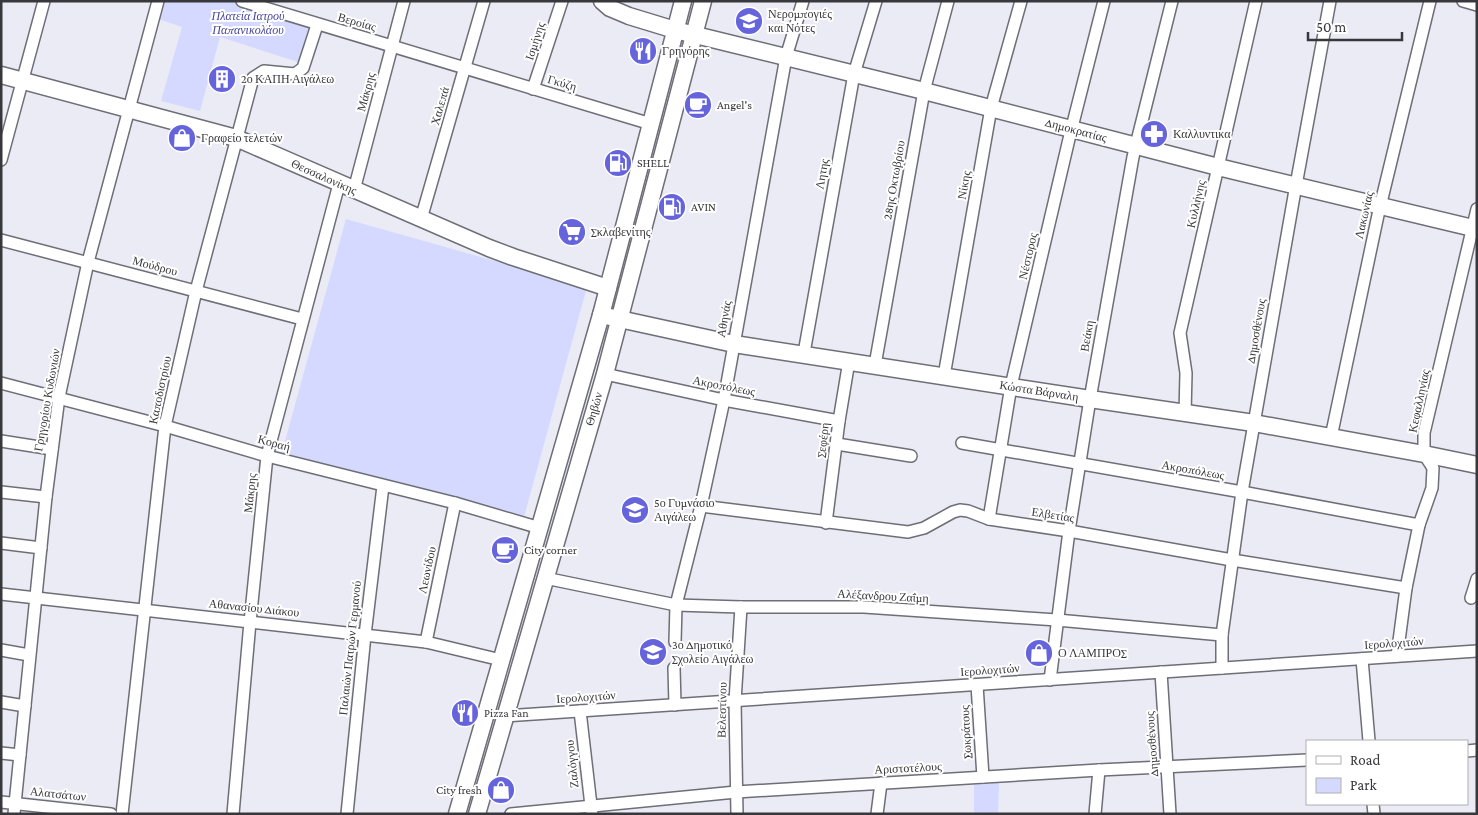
<svg xmlns="http://www.w3.org/2000/svg" width="1478" height="815" viewBox="0 0 1478 815" font-family="'Crimson Pro',serif">
<rect width="100%" height="100%" fill="#eaebf5"/>
<g fill="#d5d9ff">
<path d="M163,1H271L268,15L309,26L298,62L220,37L200,111L161,101L182,27L158,19Z"/>
<path d="M346,219L587,287L521,528L279,463Z"/>
<path d="M999,783L998,814H974V785Z"/>
</g>
<g fill="none" stroke-linecap="round" stroke-linejoin="round">
<defs>
<g id="street">
<path d="M242,1L651,124"/>
<path d="M1463,1L1477,5"/>
<path d="M533,89L562,1"/>
<path d="M1,160L44,1"/>
<path d="M354,190L404,1"/>
<path d="M421,219L484,1"/>
<path d="M1,240L302,319"/>
<path d="M804,353L854,74L876,1"/>
<path d="M875,365L924,91L948,1"/>
<path d="M605,374L724,400L839,421"/>
<path d="M944,376L991,108L1021,1"/>
<path d="M1,383L165,426L267,456L455,503L540,528"/>
<path d="M1185,414L1186,373L1180,333L1256,1"/>
<path d="M1331,437L1378,215L1430,1"/>
<path d="M1,441L52,449"/>
<path d="M962,443L1242,492L1419,525"/>
<path d="M837,444L911,456"/>
<path d="M1,492L46,497"/>
<path d="M701,506L908,532L924,528L953,512L960,510L968,511L989,519L1069,531L1232,560L1406,588"/>
<path d="M989,519L1011,386L1069,139L1104,1"/>
<path d="M826,523L839,421L849,361"/>
<path d="M1,543L41,548"/>
<path d="M545,578L676,605L741,607H864L1057,620L1222,635"/>
<path d="M1,594L426,642L501,660"/>
<path d="M1471,598L1477,579"/>
<path d="M426,642L455,503"/>
<path d="M675,642L676,605L701,506L724,400L786,57L803,1"/>
<path d="M1,650L29,655"/>
<path d="M1397,656L1406,588L1419,525L1432,488L1433,468L1424,454V433L1477,209"/>
<path d="M1362,659L1369,741"/>
<path d="M674,668L675,705"/>
<path d="M1222,668V635L1242,492L1294,196L1330,1"/>
<path d="M1161,672L1170,814"/>
<path d="M1050,680L1069,531L1090,399L1133,157L1172,1"/>
<path d="M977,685L983,777"/>
<path d="M1,702L25,706"/>
<path d="M580,711L592,814"/>
<path d="M505,716L1477,651"/>
<path d="M1467,751L1477,750"/>
<path d="M1,753L20,755"/>
<path d="M1,802L111,814"/>
<path d="M1373,804L1374,814"/>
<path d="M14,814L46,497L59,397L88,262L158,1"/>
<path d="M122,814L165,426L196,291L253,78L264,71L295,74L303,68L317,25"/>
<path d="M233,814L250,622L267,456L339,184"/>
<path d="M347,814L365,635L383,486"/>
<path d="M511,814L736,792L1099,770L1307,760"/>
<path d="M737,814L735,701L741,607"/>
<path d="M877,814L881,783"/>
<path d="M1095,814L1099,770"/>
</g>
<g id="secondary">
<path d="M602,1L610,8L629,16L675,30L924,91L1218,167L1477,229"/>
<path d="M1,75L236,138L489,248L513,257L608,288"/>
<path d="M601,315L734,344L1090,399L1254,423L1424,454L1477,465"/>
<path d="M457,814L601,315L683,1"/>
<path d="M477,814L605,374L703,1"/>
</g>
</defs>
<use href="#street" stroke="#6d6e76" stroke-width="14"/>
<use href="#secondary" stroke="#6d6e76" stroke-width="19"/>
<use href="#street" stroke="#fff" stroke-width="11"/>
<use href="#secondary" stroke="#fff" stroke-width="16"/>
</g>
<defs>
<symbol id="school-disc" viewBox="-11 -11 22 22"><circle r="9.5" fill="#6664dd" stroke="#fff"/><path d="M0-5L7-2L0 1L-7-2ZM-4 1L0 2.5L4 1V4Q0 6-4 4Z" fill="#fff"/></symbol>
<symbol id="restaurant-disc" viewBox="-11 -11 22 22"><circle r="9.5" fill="#6664dd" stroke="#fff"/><path d="M-5-6h1v4h1v-4h1v4h1v-4h1v5L-1.5 .5V6h-2V.5L-5-1ZM5-6V6H3V1.5H1.5Q1.5-4 5-6Z" fill="#fff"/></symbol>
<symbol id="building-disc" viewBox="-11 -11 22 22"><circle r="9.5" fill="#6664dd" stroke="#fff"/><path d="M-4-6H4V6H1V3H-1V6H-4ZM-2.5-4.3h1.7v1.8h-1.7ZM.8-4.3h1.7v1.8H.8ZM-2.5-1h1.7V.8h-1.7ZM.8-1h1.7V.8H.8Z" fill="#fff"/></symbol>
<symbol id="cafe-disc" viewBox="-11 -11 22 22"><circle r="9.5" fill="#6664dd" stroke="#fff"/><path d="M-5.5-4.5H6V0H3Q3 3.5 0 3.5H-2.5Q-5.5 3.5-5.5 0ZM3-3.2v2h1.7v-2ZM-6 4.5H4V6H-6Z" fill="#fff"/></symbol>
<symbol id="pharmacy-disc" viewBox="-11 -11 22 22"><circle r="9.5" fill="#6664dd" stroke="#fff"/><path d="M-2-6h4v4h4v4h-4v4h-4v-4h-4v-4h4Z" fill="#fff"/></symbol>
<symbol id="shop-disc" viewBox="-11 -11 22 22"><circle r="9.5" fill="#6664dd" stroke="#fff"/><path d="M-5-2.5h2.3a2.7 3.5 0 0 1 5.4 0H5L5.5 6h-11ZM-1.5-2.5h3a1.5 2.3 0 0 0-3 0Z" fill="#fff"/></symbol>
<symbol id="fuel-disc" viewBox="-11 -11 22 22"><circle r="9.5" fill="#6664dd" stroke="#fff"/><path d="M-5.5-6h7V0h2V4h1.3V-2.5L3-4.5l.8-.8L6-3V5H2.5V1h-1V6h-7ZM-4.2-4.7v3.2H.2V-4.7Z" fill="#fff"/></symbol>
<symbol id="supermarket-disc" viewBox="-11 -11 22 22"><circle r="9.5" fill="#6664dd" stroke="#fff"/><path d="M-6-5.5h2.5l.6 2H6L4.5 2H-2.5L-4.4-4H-6ZM-1.5 3.2a1.3 1.3 0 1 0 .1 0ZM3 3.2a1.3 1.3 0 1 0 .1 0Z" fill="#fff"/></symbol>
</defs>
<g fill-rule="evenodd">
<use href="#school-disc" x="733" y="5" width="32" height="32"/>
<use href="#restaurant-disc" x="627" y="35" width="32" height="32"/>
<use href="#building-disc" x="206" y="63" width="32" height="32"/>
<use href="#cafe-disc" x="682" y="89" width="32" height="32"/>
<use href="#pharmacy-disc" x="1138" y="118" width="32" height="32"/>
<use href="#shop-disc" x="166" y="122" width="32" height="32"/>
<use href="#fuel-disc" x="602" y="147" width="32" height="32"/>
<use href="#fuel-disc" x="656" y="191" width="32" height="32"/>
<use href="#supermarket-disc" x="556" y="216" width="32" height="32"/>
<use href="#school-disc" x="619" y="494" width="32" height="32"/>
<use href="#cafe-disc" x="489" y="534" width="32" height="32"/>
<use href="#school-disc" x="637" y="636" width="32" height="32"/>
<use href="#shop-disc" x="1023" y="637" width="32" height="32"/>
<use href="#restaurant-disc" x="449" y="697" width="32" height="32"/>
<use href="#shop-disc" x="485" y="774" width="32" height="32"/>
</g>
<g text-anchor="middle" stroke-width="4" stroke-linejoin="round" paint-order="stroke">
<g font-size="12" fill="#38383c" stroke="#fff" text-anchor="start">
<text x="768" y="18">Νερομπογιές<tspan x="768" dy="14">και Νότες</tspan></text>
<text x="662" y="55">Γρηγόρης</text>
<text x="241" y="83">2ο ΚΑΠΗ Αιγάλεω</text>
<text x="717" y="109">Angel's</text>
<text x="1173" y="138">Καλλυντικα</text>
<text x="201" y="142">Γραφείο τελετών</text>
<text x="637" y="167">SHELL</text>
<text x="691" y="211">AVIN</text>
<text x="591" y="236">Σκλαβενίτης</text>
<text x="654" y="507">5ο Γυμνάσιο<tspan x="654" dy="14">Αιγάλεω</tspan></text>
<text x="524" y="554">City corner</text>
<text x="672" y="649">3ο Δημοτικό<tspan x="672" dy="14">Σχολείο Αιγάλεω</tspan></text>
<text x="1058" y="657">Ο ΛΑΜΠΡΟΣ</text>
<text x="484" y="717">Pizza Fan</text>
<text x="482" y="794" text-anchor="end">City fresh</text>
</g>
<g font-size="12" font-style="italic" fill="#48469a" stroke="#fff">
<text x="248" y="20">Πλατεία Ιατρού<tspan x="248" dy="14">Παπανικολάου</tspan></text>
</g>
<g font-size="12" fill="#38383c" stroke="#fff">
<text transform="translate(357 22) rotate(16)" y="4">Βεροίας</text>
<text transform="translate(535 41) rotate(-72)" y="4">Ισμήνης</text>
<text transform="translate(562 83) rotate(16)" y="4">Γκύζη</text>
<text transform="translate(366 92) rotate(-75)" y="4">Μάκρης</text>
<text transform="translate(440 106) rotate(-74)" y="4">Χαλεπά</text>
<text transform="translate(1076 130) rotate(15)" y="4">Δημοκρατίας</text>
<text transform="translate(822 174) rotate(-80)" y="4">Λητης</text>
<text transform="translate(324 177) rotate(24)" y="4">Θεσσαλονίκης</text>
<text transform="translate(894 180) rotate(-80)" y="4">28ης Οκτωβρίου</text>
<text transform="translate(964 185) rotate(-80)" y="4">Νίκης</text>
<text transform="translate(1196 204) rotate(-77)" y="4">Κυλλήνης</text>
<text transform="translate(1364 215) rotate(-77)" y="4">Λακωνίας</text>
<text transform="translate(1028 256) rotate(-77)" y="4">Νέστορος</text>
<text transform="translate(155 266) rotate(15)" y="4">Μούδρου</text>
<text transform="translate(724 319) rotate(-80)" y="4">Αθηνάς</text>
<text transform="translate(1256 331) rotate(-80)" y="4">Δημοσθένους</text>
<text transform="translate(1087 336) rotate(-80)" y="4">Βεάκη</text>
<text transform="translate(724 386) rotate(11)" y="4">Ακροπόλεως</text>
<text transform="translate(160 390) rotate(-78)" y="4">Καποδιστρίου</text>
<text transform="translate(1039 391) rotate(9)" y="4">Κώστα Βάρναλη</text>
<text transform="translate(47 400) rotate(-80)" y="4">Γρηγορίου Κυδωνιών</text>
<text transform="translate(1419 401) rotate(-78)" y="4">Κεφαλληνίας</text>
<text transform="translate(594 409) rotate(-74)" y="4">Θηβών</text>
<text transform="translate(823 440) rotate(-83)" y="4">Σεφέρη</text>
<text transform="translate(274 443) rotate(15)" y="4">Κοραή</text>
<text transform="translate(1193 470) rotate(10)" y="4">Ακροπόλεως</text>
<text transform="translate(250 493) rotate(-84)" y="4">Μάκρης</text>
<text transform="translate(1053 515) rotate(9)" y="4">Ελβετίας</text>
<text transform="translate(427 570) rotate(-78)" y="4">Λεωνίδου</text>
<text transform="translate(883 596) rotate(3)" y="4">Αλέξανδρου Ζαΐμη</text>
<text transform="translate(254 608) rotate(6)" y="4">Αθανασίου Διάκου</text>
<text transform="translate(1394 643) rotate(-4)" y="4">Ιερολοχιτών</text>
<text transform="translate(350 648) rotate(-84)" y="4">Παλαιών Πατρών Γερμανού</text>
<text transform="translate(990 670) rotate(-4)" y="4">Ιερολοχιτών</text>
<text transform="translate(586 697) rotate(-4)" y="4">Ιερολοχιτών</text>
<text transform="translate(722 710) rotate(-89)" y="4">Βελεστίνου</text>
<text transform="translate(966 732) rotate(-93)" y="4">Σωκράτους</text>
<text transform="translate(1152 744) rotate(-94)" y="4">Δημοσθένους</text>
<text transform="translate(572 764) rotate(-96)" y="4">Ζαλόγγου</text>
<text transform="translate(908 768) rotate(-3)" y="4">Αριστοτέλους</text>
<text transform="translate(58 794) rotate(6)" y="4">Αλατσάτων</text>
</g>
</g>
<rect width="1478" height="815" fill="none" stroke="#38383c" stroke-width="5"/>
<rect x="1306" y="740" width="162" height="65" fill="#ffffff" stroke="#afafb1"/>
<rect x="1316" y="756" width="25" height="8" fill="#ffffff" stroke="#afafb1"/>
<text x="1350" y="765" font-size="15" fill="#38383c">Road</text>
<rect x="1316" y="778" width="25" height="15" fill="#d5d9ff" stroke="#afafb1"/>
<text x="1350" y="790" font-size="15" fill="#38383c">Park</text>
<path d="M1308 32v8h94v-8" fill="none" stroke="#38383c" stroke-width="2.5"/>
<text x="1316" y="32" font-size="15" fill="#38383c" stroke="#ffffff" stroke-width="4" paint-order="stroke">50 m</text>
</svg>
